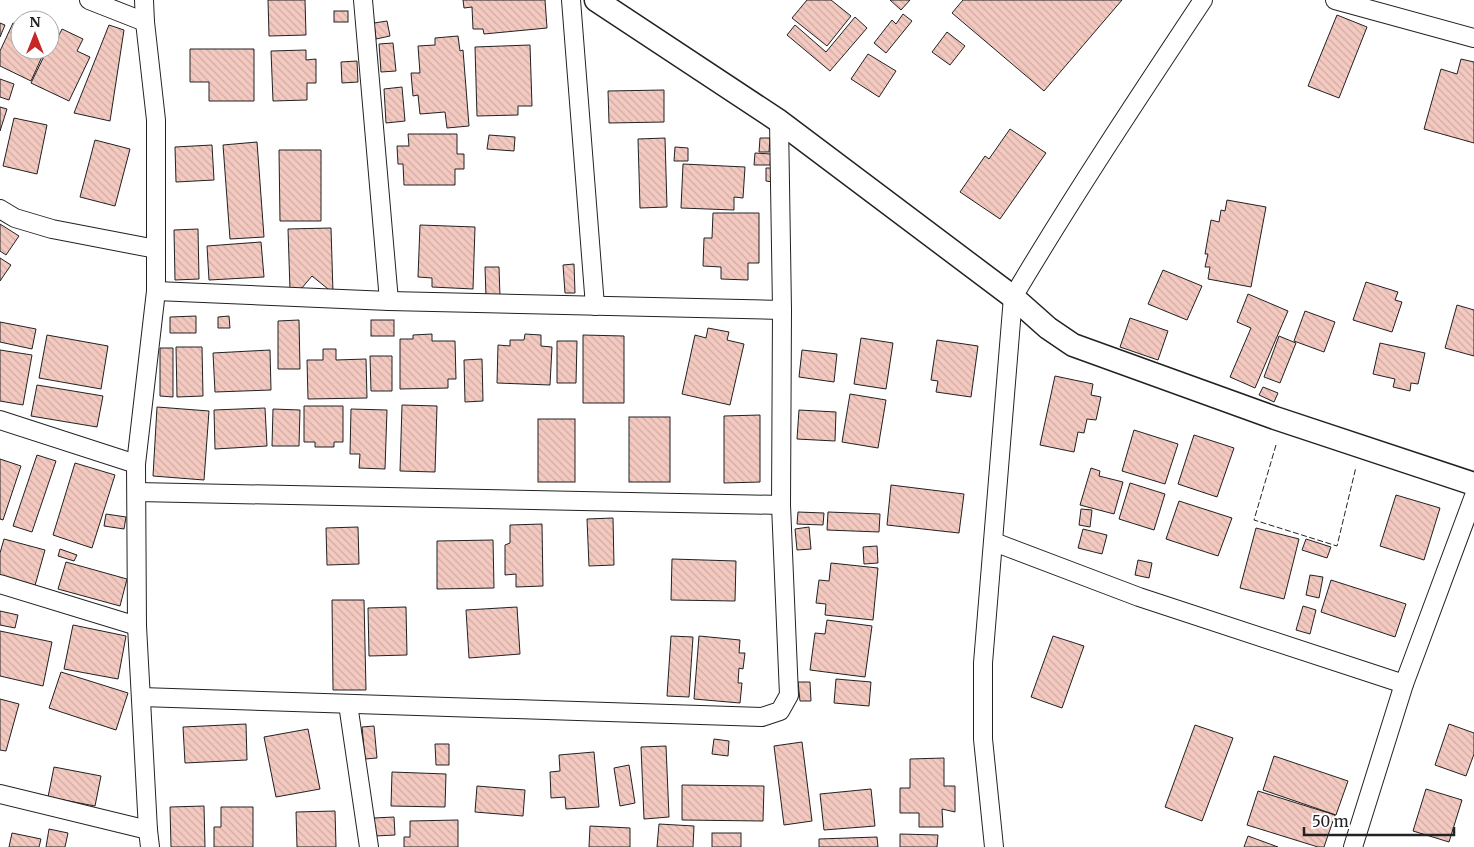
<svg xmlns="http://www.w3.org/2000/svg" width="1474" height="847" viewBox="0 0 1474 847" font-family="Merriweather,serif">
<defs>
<pattern id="building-back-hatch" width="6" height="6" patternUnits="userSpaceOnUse" patternTransform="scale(1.25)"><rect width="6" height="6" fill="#f3c9c0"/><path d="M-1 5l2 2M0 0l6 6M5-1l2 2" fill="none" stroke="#d0aca5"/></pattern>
</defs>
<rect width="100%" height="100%" fill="#fff"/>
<g fill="url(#building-back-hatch)" stroke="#222">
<path d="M268,0H305L306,35L269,36Z"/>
<path d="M463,0H545L547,28L484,34L483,29H473L472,7L464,8Z"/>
<path d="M807,0H831L851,16L827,46L792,18Z"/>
<path d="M890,0H910L901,10Z"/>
<path d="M963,0H1122L1044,91L952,13Z"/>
<rect x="334" y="11" width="14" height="11"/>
<path d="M903,14L912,21L886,53L874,43L892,20L896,24Z"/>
<path d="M1337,15L1367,27L1339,98L1308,86Z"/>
<path d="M855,17L867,28L830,71L787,35L795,25L826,52Z"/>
<path d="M387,21L390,36L376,39L374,23Z"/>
<path d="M0,23L5,25L0,37Z"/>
<path d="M13,23L20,27V50H45L31,81L0,66V51Z"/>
<path d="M109,25L124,30L110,121L74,113Z"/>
<path d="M62,29L83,39L77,51L90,57L69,101L31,83L47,50H50V44L52,39L56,41Z"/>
<path d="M947,32L965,46L950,65L932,52Z"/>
<path d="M458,36L460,51L463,50L469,126L447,128L445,112L420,114L418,95L413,96L411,73H420L418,46L435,45V38Z"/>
<path d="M393,43L396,71L381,72L379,44Z"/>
<path d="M530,45L532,106H518V115L477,116L475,47Z"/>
<path d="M190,49H254V101H209V82H190Z"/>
<path d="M306,50V60L316,59V83H307V100L273,101L271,51Z"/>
<path d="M868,54L896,71L879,97L851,79Z"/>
<path d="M1461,59L1474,62V143L1424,129L1441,69L1457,74Z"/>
<path d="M357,61L358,82L342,83L341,62Z"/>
<path d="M0,79L14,84L9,100L0,97Z"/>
<path d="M402,87L405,121L386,123L384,89Z"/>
<path d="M664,90V122L609,123L608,91Z"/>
<path d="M0,107L7,109L0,131Z"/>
<path d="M14,118L47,125L37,174L3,166Z"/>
<path d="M1010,129L1046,153L1000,219L960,192L985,156L989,159Z"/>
<path d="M408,134H457V154H464V169H455V185H404L403,164H398L397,146H409Z"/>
<path d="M489,135L515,137L514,151L487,149Z"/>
<path d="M665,138L667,207L640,208L638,139Z"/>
<path d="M760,138H770L769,152H759Z"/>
<path d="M95,140L130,149L115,206L80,197Z"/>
<path d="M257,142L264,237L230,239L223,145Z"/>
<path d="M212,145L214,180L176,182L175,147Z"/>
<path d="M675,147L688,148V161H674Z"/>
<path d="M279,150H321V221H280Z"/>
<path d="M755,153L771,154L770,165H754Z"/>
<path d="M683,164L745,167L743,198L734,197V210L681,208Z"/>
<path d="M766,168H774L773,182L766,181Z"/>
<path d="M1227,200L1266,207L1251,287L1208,279L1210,267H1205L1208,254H1205L1211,220L1219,222L1221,210L1225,211Z"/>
<path d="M713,213H759V263H748V280L721,279V267L703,266L704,238H712Z"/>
<path d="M0,224L19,236L6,255L0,251Z"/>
<path d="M420,225L475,227L473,289L432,287V278L418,277Z"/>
<path d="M331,228L333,293L312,276L301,289L290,290L288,229Z"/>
<path d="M198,229L199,279L175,280L174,230Z"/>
<path d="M261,242L264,277L209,280L207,246Z"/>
<path d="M0,258L11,265L0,281Z"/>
<path d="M574,264L575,293H565L563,265Z"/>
<path d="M485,267H499L500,297H486Z"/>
<path d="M1163,270L1202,286L1187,320L1148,304Z"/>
<path d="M1366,282L1398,292L1395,300L1402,302L1392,332L1353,320Z"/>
<path d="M1248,294L1288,311L1255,388L1230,377L1251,328L1237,322Z"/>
<path d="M1457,305L1474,310V356L1445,348Z"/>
<path d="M1305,311L1335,322L1324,352L1294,341Z"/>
<path d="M196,316V333H170V317Z"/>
<path d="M229,316L230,328H218V317Z"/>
<path d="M1130,318L1168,331L1158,360L1120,347Z"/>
<path d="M299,320L300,369H278V321Z"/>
<rect x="371" y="320" width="23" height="16"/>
<path d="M0,322L36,329L32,349L0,342Z"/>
<path d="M708,328L729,332L727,340L744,344L730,405L682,394L695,335L706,338Z"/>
<path d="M432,334V341H455L456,379H448V388L400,389V339H413V335Z"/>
<path d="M525,334L541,335V346L552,347L550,385L497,383L498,345L510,346V340H524Z"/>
<path d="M47,335L108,346L101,389L39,378Z"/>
<path d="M583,335L624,336V403H583Z"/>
<path d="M1279,336L1296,343L1280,383L1264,377Z"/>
<path d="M861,338L893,343L886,389L854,384Z"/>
<path d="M937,340L978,346L971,397L936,392L938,381L931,380Z"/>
<path d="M557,341H577L576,383H557Z"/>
<path d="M1380,343L1425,353L1418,384L1411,383L1410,391L1393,387L1395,379L1373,374Z"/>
<path d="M176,347H202L203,396L177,397Z"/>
<path d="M160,348H173V397L160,396Z"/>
<path d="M323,349H336V360L366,359L367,398L308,399L307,360H323Z"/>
<path d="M0,350L32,355L23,405L0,401Z"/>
<path d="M270,350L271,390L215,392L213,353Z"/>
<path d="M802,350L837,354L834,382L799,377Z"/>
<path d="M370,356H392V391H371Z"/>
<path d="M482,359L483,401L465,402L464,360Z"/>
<path d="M1055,376L1093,384L1091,395L1101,397L1096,420L1087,419L1084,433L1078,432L1074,452L1040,445Z"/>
<path d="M37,385L103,396L97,427L31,416Z"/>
<path d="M1263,387L1278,393L1274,402L1259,395Z"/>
<path d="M850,394L886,400L878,448L842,442Z"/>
<path d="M402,405L437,406L435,472L400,471Z"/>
<path d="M304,406H343V442H334V447H315V442H304Z"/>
<path d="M157,407L209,411L204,480L153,476Z"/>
<path d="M265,408L267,446L215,449L214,410Z"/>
<path d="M273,409L300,410L299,446H272Z"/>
<path d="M351,409L387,410L385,469L359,468L360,454H350Z"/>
<path d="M799,410L836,412L835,441L797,439Z"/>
<path d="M760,415V482L724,483V416Z"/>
<rect x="629" y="417" width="41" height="65"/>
<rect x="538" y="419" width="37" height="63"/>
<path d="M1134,430L1178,444L1165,484L1122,471Z"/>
<path d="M1194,435L1234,448L1217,497L1178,484Z"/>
<path d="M37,455L56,461L32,532L13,526Z"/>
<path d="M0,459L21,466L3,520L0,519Z"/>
<path d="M75,463L115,475L92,548L53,535Z"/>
<path d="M1091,468L1100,471L1099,476L1123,482L1114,514L1080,505Z"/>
<path d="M1130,483L1165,494L1154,530L1119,519Z"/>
<path d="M891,485L964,494L959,533L887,525Z"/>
<path d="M1396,495L1440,508L1424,560L1380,546Z"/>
<path d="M1179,501L1232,518L1218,556L1166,539Z"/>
<path d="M1081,509L1092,510L1090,527L1079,525Z"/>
<path d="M798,512L824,513L823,525L797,524Z"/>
<path d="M828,512L880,514L879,532L827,530Z"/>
<path d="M106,514L126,517L124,529L104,526Z"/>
<path d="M613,518L614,565L589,566L587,519Z"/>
<path d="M542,524L543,586L516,587V574L505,575V545L510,543V525Z"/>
<path d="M358,527L359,564L327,565L326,528Z"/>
<path d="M809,527L811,549L797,550L795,529Z"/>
<path d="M1256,528L1299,539L1284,599L1240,588Z"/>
<path d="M1083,529L1107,535L1102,554L1078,548Z"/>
<path d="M4,539L45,550L34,589L0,579V553Z"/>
<path d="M1306,539L1331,547L1327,558L1302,550Z"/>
<path d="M493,540L494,588L437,589V541Z"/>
<path d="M877,546L878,563L864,564L863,547Z"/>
<path d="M60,549L77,555L74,561L58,556Z"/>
<path d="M672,559L736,561L735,601L671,600Z"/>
<path d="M1138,560L1152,563L1149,578L1135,575Z"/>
<path d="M66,562L127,579L120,606L58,589Z"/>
<path d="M831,563L878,568L873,620L825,615L826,604L816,603L819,580L829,581Z"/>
<path d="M1310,575L1323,577L1319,598L1306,595Z"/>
<path d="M1331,580L1406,604L1395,637L1321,612Z"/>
<path d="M332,600H364L366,690H333Z"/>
<path d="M1303,606L1316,610L1310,634L1296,630Z"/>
<path d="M406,607L407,655L369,656L368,608Z"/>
<path d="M517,607L520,654L469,658L466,610Z"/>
<path d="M0,611L18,615L15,628L0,625Z"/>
<path d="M827,620L872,626L865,677L810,670L815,633L825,634Z"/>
<path d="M73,625L126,636L118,679L64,669Z"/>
<path d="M0,631L52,642L43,686L0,676Z"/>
<path d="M671,636L693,637L689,697L667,696Z"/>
<path d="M699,636L740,640L739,653H745L743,669L739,668L738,683H742L740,703L694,699Z"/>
<path d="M1053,636L1084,646L1062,708L1031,697Z"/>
<path d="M61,672L128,693L116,730L49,708Z"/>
<path d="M836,679L871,682L869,706L834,703Z"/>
<path d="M798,682H810L811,701H800Z"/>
<path d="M0,699L19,704L6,751L0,750Z"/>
<path d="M246,724L247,760L185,763L183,727Z"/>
<path d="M1449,724L1474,733V754L1466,776L1435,765Z"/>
<path d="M1195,725L1233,738L1202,821L1165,807Z"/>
<path d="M374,726L377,758L365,759L362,727Z"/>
<path d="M308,729L320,789L276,797L264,737Z"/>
<path d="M714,739L729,741L728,756L712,754Z"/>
<path d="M802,742L812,821L784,825L774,746Z"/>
<path d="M435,744H449V765H436Z"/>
<path d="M666,746L669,817L644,819L641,747Z"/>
<path d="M594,752L599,807L566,809L565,797L551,798L550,772L560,771L559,755Z"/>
<path d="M1274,756L1348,781L1336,815L1263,790Z"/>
<path d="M944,758V786H955V812L942,809L943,827H919V813H900V788H910V759Z"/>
<path d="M629,765L635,803L620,806L614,768Z"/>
<path d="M54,767L101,776L95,806L48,797Z"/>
<path d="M392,772L446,774L445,807L391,806Z"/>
<path d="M682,785L764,786L763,821L682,820Z"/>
<path d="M477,786L525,790L523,816L475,812Z"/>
<path d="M871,789L875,826L824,830L820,794Z"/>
<path d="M1426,789L1462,800L1449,842L1413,831Z"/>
<path d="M1258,791L1335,815L1324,847H1318L1247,825Z"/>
<path d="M204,806L205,847H171L170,807Z"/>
<path d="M221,807H253V847H214V827H221Z"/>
<path d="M335,811L336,847H297L296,812Z"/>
<path d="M394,817L395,835L375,836L374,818Z"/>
<path d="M458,820V847H404V837H410V821Z"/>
<path d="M659,824L694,826L693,847H657Z"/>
<path d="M590,826L630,828V847H589Z"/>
<path d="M49,829L68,833L65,847H46Z"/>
<path d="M12,833L41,839L39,847H9Z"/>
<rect x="712" y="833" width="29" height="14"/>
<path d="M900,834L938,835L937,847H900Z"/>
<path d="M1248,836L1278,847H1244Z"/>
<path d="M877,837L878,847H819V839Z"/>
</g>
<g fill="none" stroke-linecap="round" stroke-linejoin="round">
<defs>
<g id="minor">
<path d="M89,0L145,22"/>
<path d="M144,0L145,22L156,120V291L136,464L137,626L148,830L150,847"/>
<path d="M363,0L389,301"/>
<path d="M571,0L595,306"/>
<path d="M1335,0L1474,38"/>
<path d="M0,209L15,218L52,229L156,249"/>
<path d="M156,291L389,301L782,310"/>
<path d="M0,420L136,464"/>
<path d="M137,492L781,505"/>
<path d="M994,542L1139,597L1404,684"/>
<path d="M0,584L137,626"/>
<path d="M141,697L762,717L780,711L789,695L781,505L782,310L779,121"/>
<path d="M348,704L369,847"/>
<path d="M0,794L148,830"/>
<path d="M994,847L983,739V663L1013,297C1073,196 1138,98 1203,0"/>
<path d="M1353,847L1404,684L1474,496"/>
</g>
<path id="tertiary" d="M596,0L779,121L1013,297L1048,328L1073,345L1275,418L1474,484"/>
</defs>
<use href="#minor" stroke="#222" stroke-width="20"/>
<use href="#tertiary" stroke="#222" stroke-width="25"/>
<use href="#minor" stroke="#fff" stroke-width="18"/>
<use href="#tertiary" stroke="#fff" stroke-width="22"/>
<path stroke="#222" stroke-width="1" stroke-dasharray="6 2.5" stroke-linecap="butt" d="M1276,445L1254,520L1337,546L1356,467"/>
</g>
<g transform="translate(35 35)"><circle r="24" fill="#ffffff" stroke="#a7a7a7"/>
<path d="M0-4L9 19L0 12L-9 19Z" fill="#c62828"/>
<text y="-8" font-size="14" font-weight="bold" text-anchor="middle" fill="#222222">N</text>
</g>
<path d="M1304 827v8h150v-8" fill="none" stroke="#222222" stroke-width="2.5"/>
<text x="1312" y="827" font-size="15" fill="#222222" stroke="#ffffff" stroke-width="4" paint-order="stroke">50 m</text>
</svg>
